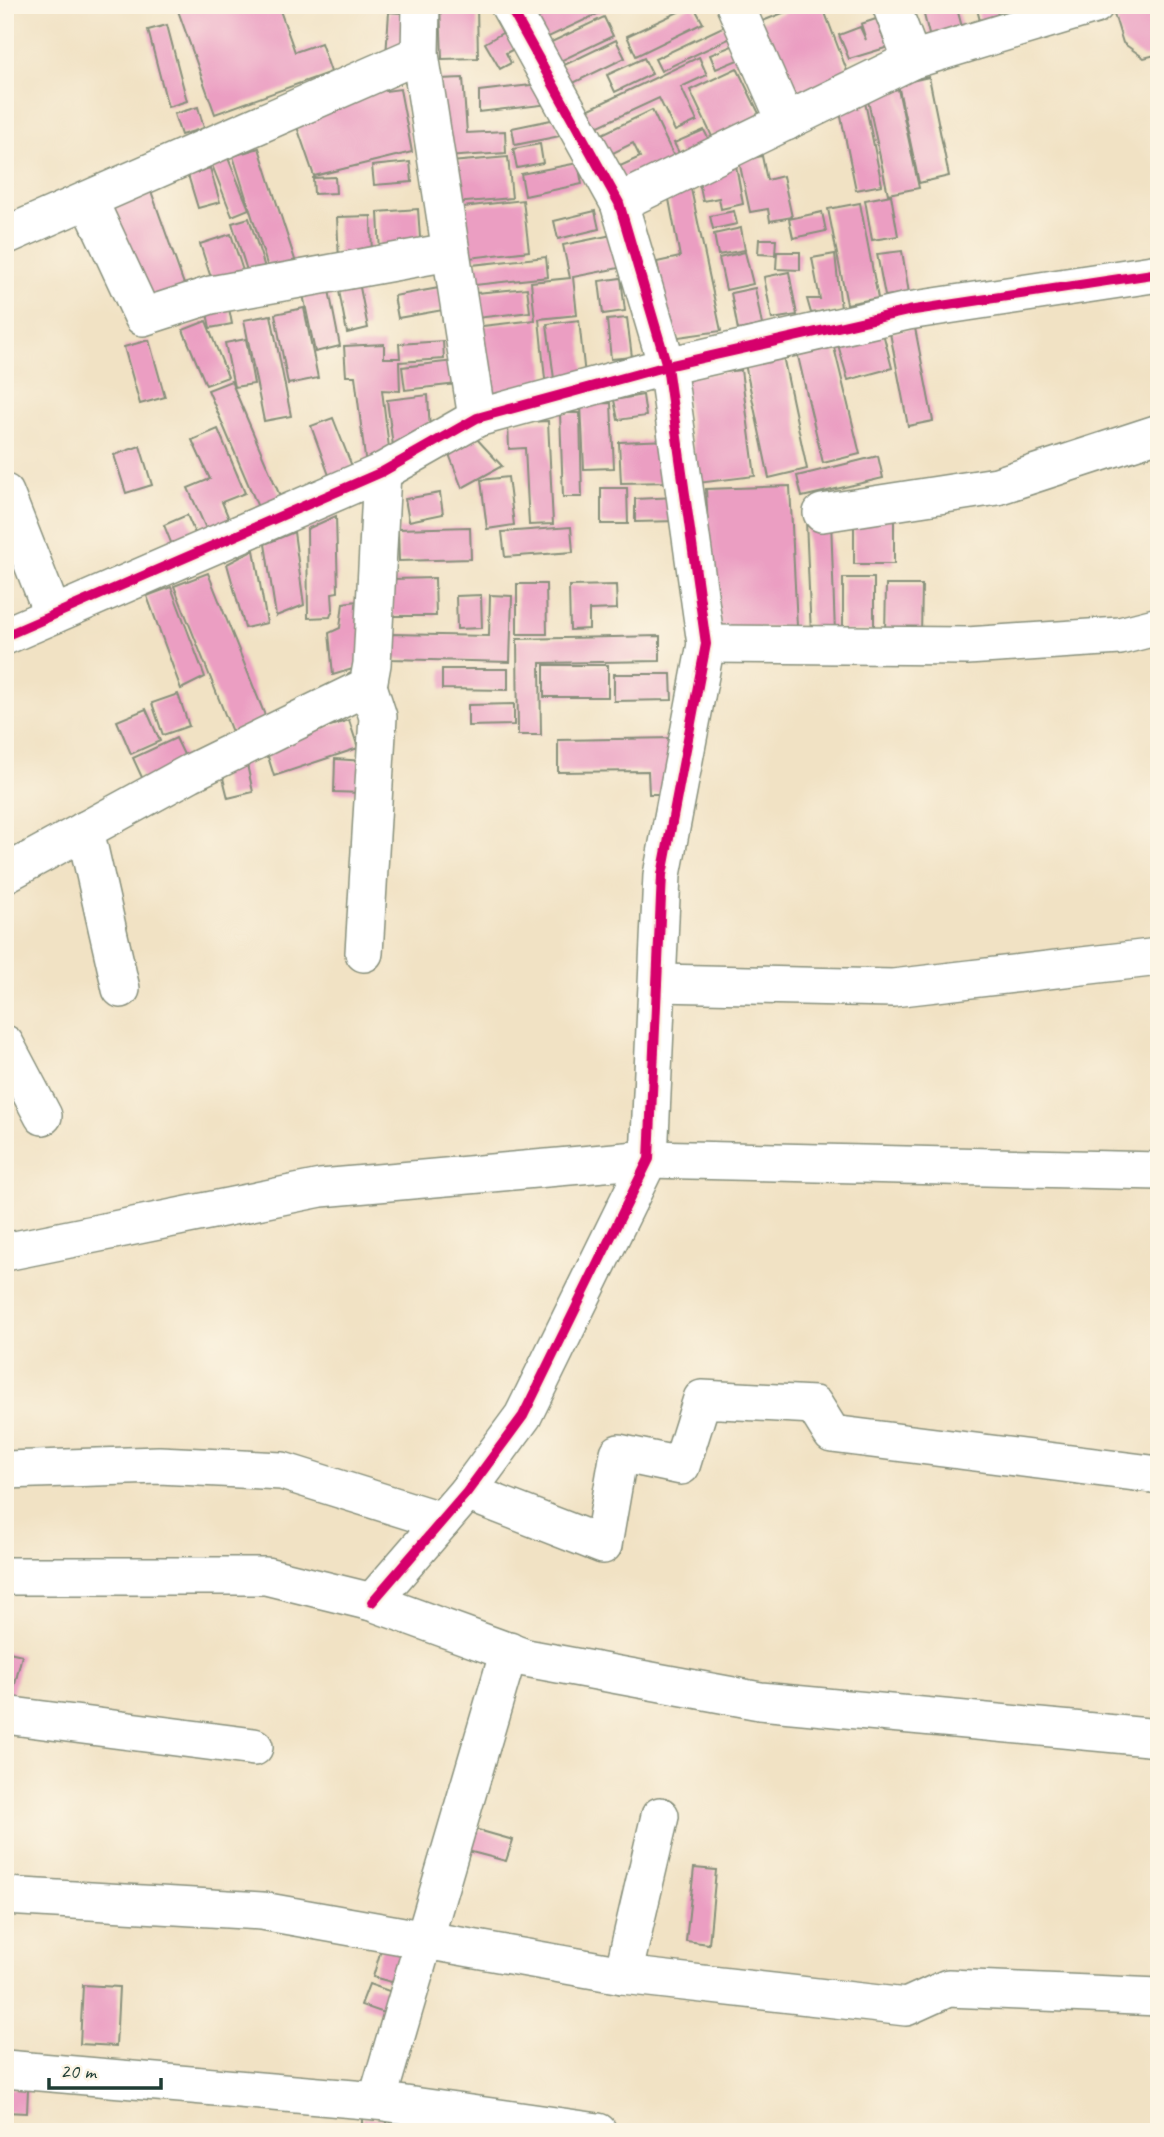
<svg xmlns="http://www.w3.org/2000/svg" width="1164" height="2137" viewBox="0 0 1164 2137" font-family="Caveat,sans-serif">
<rect width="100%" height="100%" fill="#fcf5e5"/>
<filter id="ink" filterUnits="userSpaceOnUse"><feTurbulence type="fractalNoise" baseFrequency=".0143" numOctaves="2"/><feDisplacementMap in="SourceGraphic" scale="14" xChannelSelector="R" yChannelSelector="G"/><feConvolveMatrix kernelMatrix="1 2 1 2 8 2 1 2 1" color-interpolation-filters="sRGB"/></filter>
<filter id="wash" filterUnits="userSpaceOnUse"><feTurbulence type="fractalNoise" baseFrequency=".00686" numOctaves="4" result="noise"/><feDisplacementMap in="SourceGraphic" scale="28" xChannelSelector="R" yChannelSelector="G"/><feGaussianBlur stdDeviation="1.57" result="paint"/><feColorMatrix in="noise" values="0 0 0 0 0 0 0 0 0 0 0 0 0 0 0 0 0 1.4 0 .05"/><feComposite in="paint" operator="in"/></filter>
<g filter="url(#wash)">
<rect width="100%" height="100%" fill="#f1e2c4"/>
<g id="blocks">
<g fill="#eb9ec2">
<path d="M176,5H278L295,52L321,43L331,72L215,114Z"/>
<path d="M440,5H477L478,58L442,59Z"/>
<path d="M565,5H604L606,10L540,41L531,21Z"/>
<path d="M693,5L703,23L636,56L627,36Z"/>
<path d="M803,5H822L849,76L785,101L755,24Z"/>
<path d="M924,5H956L965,38L932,46L922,7Z"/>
<path d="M976,5H996L1000,26L983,33Z"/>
<path d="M1118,5H1155L1159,17V54L1144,58L1123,43L1112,7Z"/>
<path d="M389,12L414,14L408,47L386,56Z"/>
<path d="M885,16L895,45L849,59L839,35L860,27L866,40L861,24Z"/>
<path d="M604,17L613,36L552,65L543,46Z"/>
<path d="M731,23L737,35L661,71L655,59Z"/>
<path d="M167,25L187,101L168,107L148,30Z"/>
<path d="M504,32L514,49L506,53L511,63L500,69L485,43Z"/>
<path d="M616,40L625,58L565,87L556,69Z"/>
<path d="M739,43L745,57L716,69L710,55Z"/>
<path d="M699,57L707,75L681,87L697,121L675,131L659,98L590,130L581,113Z"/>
<path d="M644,58L652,74L615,92L607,75Z"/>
<path d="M737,68L764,124L716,145L690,90Z"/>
<path d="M929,77L949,176L919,183L898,84Z"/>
<path d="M463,78L467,133L505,131L506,153L445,157L439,79Z"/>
<path d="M382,80L386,91L400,89L412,152L314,176L294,118Z"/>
<path d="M540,84L550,104L479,112V91Z"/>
<path d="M898,89L919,188L888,194L867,96Z"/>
<path d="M865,102L882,185L856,190L839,107Z"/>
<path d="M198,107L204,128L181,135L174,114Z"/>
<path d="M652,110L678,165L628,188L618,167L640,157L633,143L609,155L600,135Z"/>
<path d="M556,119L560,136L515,145L512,128Z"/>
<path d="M704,130L713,148L683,161L674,143Z"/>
<path d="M540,144L543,163L517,168L513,149Z"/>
<path d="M259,148L297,266L270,274L233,156Z"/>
<path d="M762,156L767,180L783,176L792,217L770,221L768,209L750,212L739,161Z"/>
<path d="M508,157L512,198L455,203L451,162Z"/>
<path d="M228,158L249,209L232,216L212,165Z"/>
<path d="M735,160L743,204L721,209L719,198L703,201L696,168Z"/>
<path d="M410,162L412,182L374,185L372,166Z"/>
<path d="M578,163L582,184L525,196L521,174Z"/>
<path d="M210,168L220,202L198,208L188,175Z"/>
<path d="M335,177L336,193L314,194L313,178Z"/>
<path d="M691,189L721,331L672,338L657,262L680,257L668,194Z"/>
<path d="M151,191L186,290L146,304L111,205Z"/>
<path d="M891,195L898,236L872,240L865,200Z"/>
<path d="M523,200L529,251L461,259L455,208Z"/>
<path d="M860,203L878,298L847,304L828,209Z"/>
<path d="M418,209L421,252L380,255L378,212Z"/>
<path d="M595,211L599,229L558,239L554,221Z"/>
<path d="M734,211L737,224L713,229L710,216Z"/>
<path d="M822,212L826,231L793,238L789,219Z"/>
<path d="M371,216L372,260L339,261L337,217Z"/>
<path d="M249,218L266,271L249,277L232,223Z"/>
<path d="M741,228L745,250L718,255L714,234Z"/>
<path d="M231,234L245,277L214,287L200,244Z"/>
<path d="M617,234L624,267L573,277L577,315L539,319L546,389L481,395L474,327L535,320L531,282L570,278L563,245Z"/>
<path d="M759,239H776L775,255L758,254Z"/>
<path d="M902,251L909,293L885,296L877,254Z"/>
<path d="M745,252L753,284L726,290L719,258Z"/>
<path d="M777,252H800V270L776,269Z"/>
<path d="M835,254L841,309L811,313L807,299H820L812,258Z"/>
<path d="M546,257L548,277L466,286L463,266Z"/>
<path d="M357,272L368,328L347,333L336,275Z"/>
<path d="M789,272L797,315L772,319L764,277Z"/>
<path d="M326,275L340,346L315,352L300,280Z"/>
<path d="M621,278L625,311L603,314L599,281Z"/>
<path d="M439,288L443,310L398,318L394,296Z"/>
<path d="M527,288L530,312L468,319L466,294Z"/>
<path d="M755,288L762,325L738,330L731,293Z"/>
<path d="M227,298L232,324L210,328L205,303Z"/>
<path d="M304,308L318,378L288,384L275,314Z"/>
<path d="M271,315L291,416L264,421L244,320Z"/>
<path d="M627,318L632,357L611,359L607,320Z"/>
<path d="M579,320L585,376L554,379L547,324Z"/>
<path d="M206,321L228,377L206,385L183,330Z"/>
<path d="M915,328L933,421L908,426L890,333Z"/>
<path d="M882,329L892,368L848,380L837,341Z"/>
<path d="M246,339L254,384L234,387L225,343Z"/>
<path d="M149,340L165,397L140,404L124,347Z"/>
<path d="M443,341L444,359L399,362L400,391L382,390L390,456L366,466L355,376H346L344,346L384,344V358H400L399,344Z"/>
<path d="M833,343L860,454L823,463L797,352Z"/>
<path d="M783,356L807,469L769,478L745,364Z"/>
<path d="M454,361L457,384L405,390L402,367Z"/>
<path d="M741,370L755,476L698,483L684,377Z"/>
<path d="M231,381L283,503L260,512L208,390Z"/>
<path d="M428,395L430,432L393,446L387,400Z"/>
<path d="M643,395L646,416L618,420L614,400Z"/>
<path d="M611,403L614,468L584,469L581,404Z"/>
<path d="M560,413H580L582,497H563Z"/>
<path d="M333,418L353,469L330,478L311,426Z"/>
<path d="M548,421L553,524L529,525L525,448L509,449L508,423Z"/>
<path d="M218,429L245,493L222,502L234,531L211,540L188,488L210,479L192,440Z"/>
<path d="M476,438L502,466L462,488L449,454Z"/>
<path d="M669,440L670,482L621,483L619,442Z"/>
<path d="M140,446L152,485L126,493L114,455Z"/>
<path d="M878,456L883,478L802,497L797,476Z"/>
<path d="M508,477L514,525L487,529L481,480Z"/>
<path d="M790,486L797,626L713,630L706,489Z"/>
<path d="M601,488H627L628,524H601Z"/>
<path d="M440,493L443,514L409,521L405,499Z"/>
<path d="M677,497L678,521L635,522V499Z"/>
<path d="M187,515L198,540L174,550L164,525Z"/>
<path d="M336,516L338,592L332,593L333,609L330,617L308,618L307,529Z"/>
<rect x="854" y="516" width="40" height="48"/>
<path d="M831,520L835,633L811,634L806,521Z"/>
<path d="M470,527L471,559L399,561L398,529Z"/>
<path d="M571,527L573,552L505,557L502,532Z"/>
<path d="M294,532L304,605L276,616L265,544Z"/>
<path d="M254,550L267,623L245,628L227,564Z"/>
<path d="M208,573L266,718L232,732L174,586Z"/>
<path d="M435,578L436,616H392L391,579Z"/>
<rect x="843" y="578" width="31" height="53"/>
<path d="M517,584H546L547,634H517Z"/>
<path d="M616,585L617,609L589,610V629L570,630L569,586Z"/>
<path d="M886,585H922L921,636L885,635Z"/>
<path d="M171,587L205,677L181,689L147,596Z"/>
<path d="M481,595L482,628L457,629L456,596Z"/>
<path d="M490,595L512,596L510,662L391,659L392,634L489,636Z"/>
<path d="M366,600L369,664L333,675L329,633L340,628L343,603Z"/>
<path d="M660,636V661L540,663L541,735H518L517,639Z"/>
<rect x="544" y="665" width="64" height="32"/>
<path d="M442,669H508V690L442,689Z"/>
<path d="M614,674H671L672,700L614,701Z"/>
<path d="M178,694L189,726L163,735L152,703Z"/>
<path d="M514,704V725L468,726V705Z"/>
<path d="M146,709L160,741L131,754L117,721Z"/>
<path d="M349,720L358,748L274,776L265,747Z"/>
<path d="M176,738L188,763L145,784L133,758Z"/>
<path d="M675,738L665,794H649L648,771L558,772V740Z"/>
<path d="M335,759L364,761L362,793L334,792Z"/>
<path d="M246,760L253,792L228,798L220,766Z"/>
<path d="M5,1651L22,1655L8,1713H5Z"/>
<path d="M471,1828L513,1840L506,1861L464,1850Z"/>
<path d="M694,1868L716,1870L709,1944L686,1941Z"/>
<path d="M385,1936L407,1942L395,1983L373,1977Z"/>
<path d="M369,1984L395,1993L387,2014L361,2005Z"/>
<path d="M83,1985L119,1987L116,2046L80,2044Z"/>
<path d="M5,2088L28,2089L27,2113L5,2112Z"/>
<rect x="391" y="2117" width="23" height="15"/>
<rect x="362" y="2118" width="25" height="14"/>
<path d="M421,2120L441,2122V2132H421Z"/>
</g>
</g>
</g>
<g filter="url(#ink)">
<use href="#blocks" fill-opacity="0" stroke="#88907c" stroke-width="2"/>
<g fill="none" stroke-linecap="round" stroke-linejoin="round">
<defs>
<g id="street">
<path d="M421,5L420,54L477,418"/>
<path d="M735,5L786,122"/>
<path d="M891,5L912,60"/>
<path d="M89,201L143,317L211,295L449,252"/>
<path d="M619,203L912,60L1095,5"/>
<path d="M5,236L420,54"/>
<path d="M5,493L53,615"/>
<path d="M822,513L997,486L1159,433"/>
<path d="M5,636L382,472L477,418L667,366L908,311L1159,273"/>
<path d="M706,644L967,646L1120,636L1159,626"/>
<path d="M85,830L121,989"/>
<path d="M5,874L190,773L368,686L372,664L382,472"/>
<path d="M364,953L378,717L368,686"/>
<path d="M659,983L893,988L1159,957"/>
<path d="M5,1044L43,1116"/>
<path d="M5,1252L321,1188L649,1159L1159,1171"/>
<path d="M5,1470L159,1465L282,1471L442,1521"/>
<path d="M467,1492L603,1545L619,1453L681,1466L702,1399L814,1405L832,1434L1159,1475"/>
<path d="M5,1576H266L372,1602L526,1658L760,1701L1159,1738"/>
<path d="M372,1602L467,1492L523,1416L649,1159L662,875L706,644L667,366L619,203L509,5"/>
<path d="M5,1715L254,1747"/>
<path d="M5,1896L262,1911L623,1975L906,2007L948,1988L1159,1997"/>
<path d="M623,1975L660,1816"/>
<path d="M5,2069L377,2101L598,2132"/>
<path d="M377,2101L509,1651"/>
</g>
</defs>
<use href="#street" stroke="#88907c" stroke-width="40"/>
<use href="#street" stroke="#fff" stroke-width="37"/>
<defs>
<g id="cycleway">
<path d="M5,636L382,472L477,418L667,366L908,311L1159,273"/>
<path d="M372,1602L467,1492L523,1416L649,1159L662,875L706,644L667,366L619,203L509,5"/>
</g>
</defs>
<use href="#cycleway" stroke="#fcf5e5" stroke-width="15"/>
<use href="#cycleway" stroke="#d6006c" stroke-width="10"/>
</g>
</g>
<rect width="1164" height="2137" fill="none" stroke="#fcf5e5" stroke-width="28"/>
<path d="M49 2078v10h112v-10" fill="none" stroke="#1f3d34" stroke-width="3.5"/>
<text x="60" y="2078" font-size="21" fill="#1f3d34" stroke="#fcf5e5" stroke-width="5" paint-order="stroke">20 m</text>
</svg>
